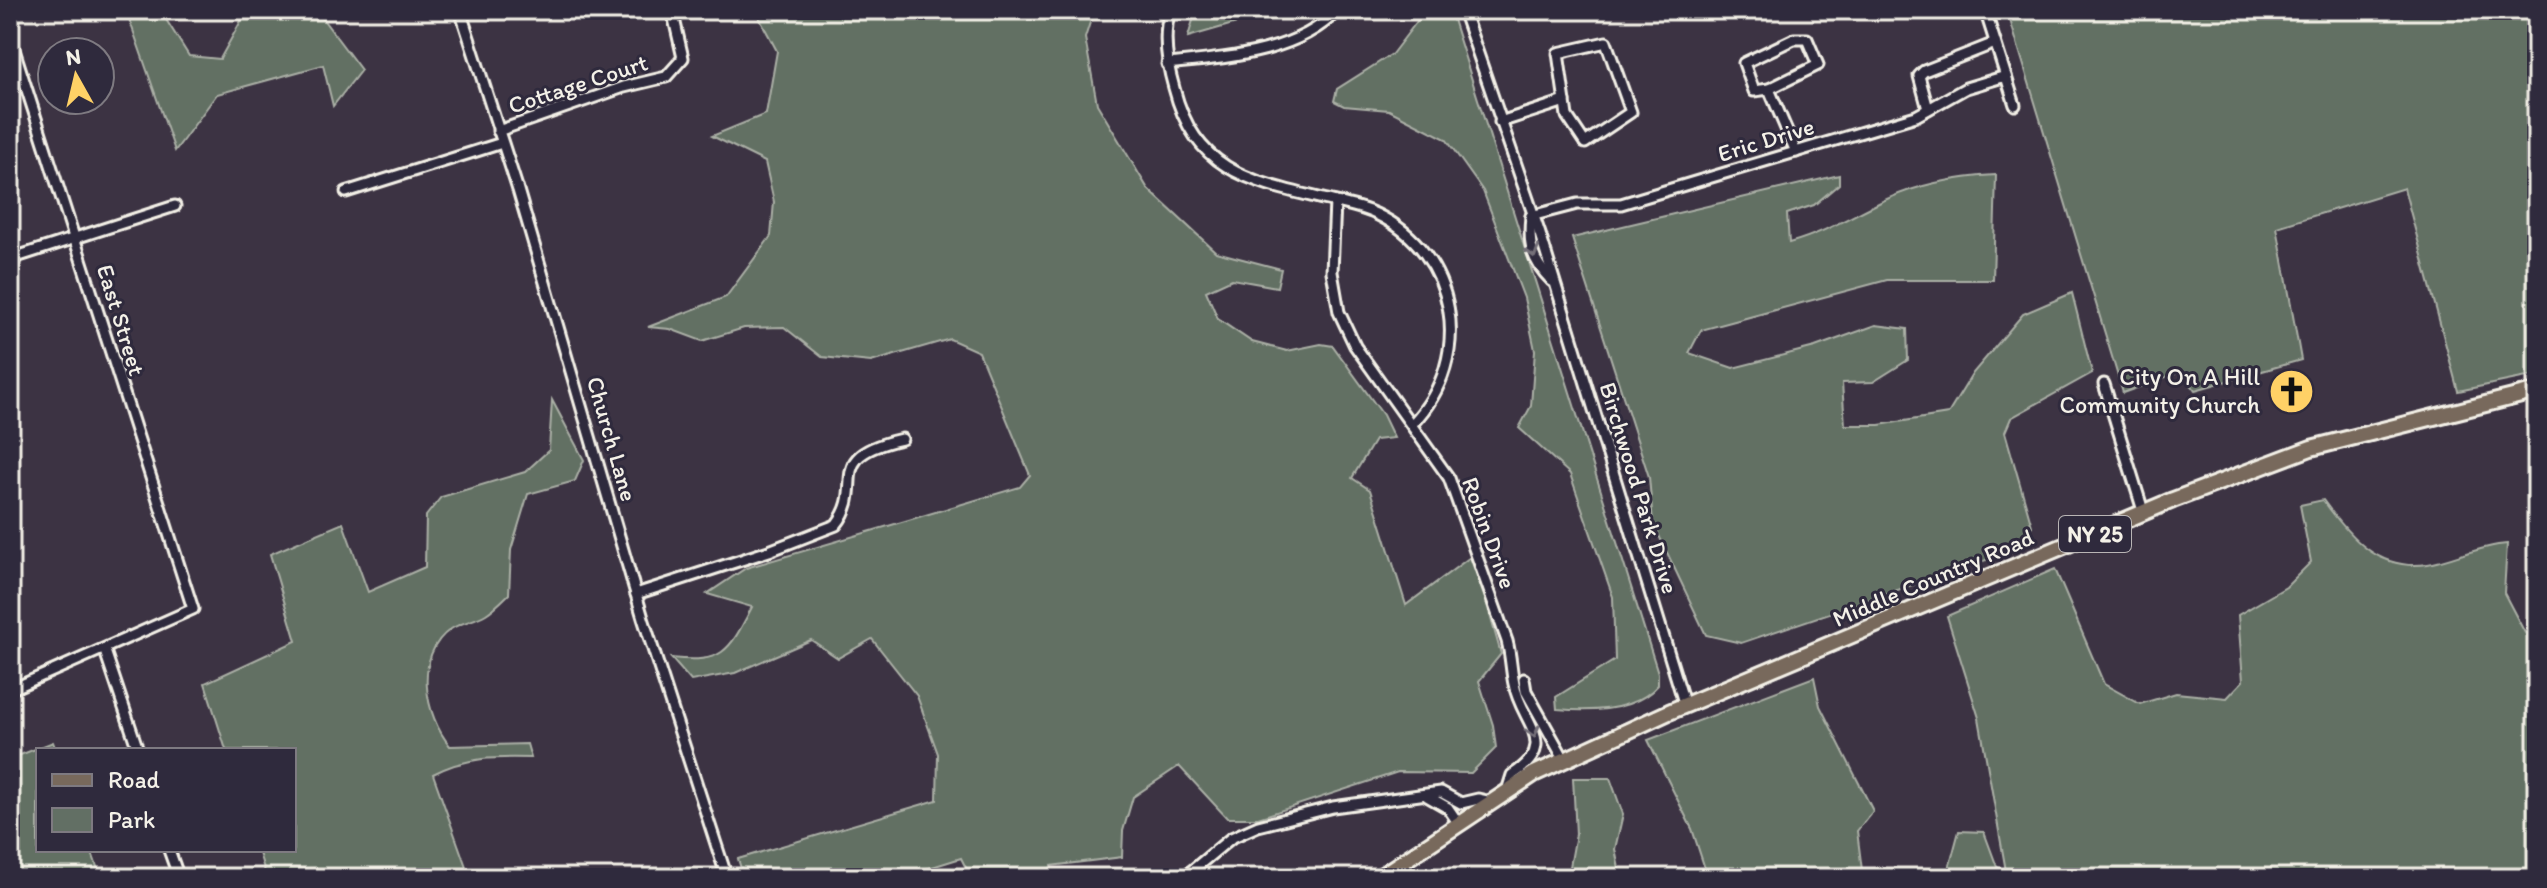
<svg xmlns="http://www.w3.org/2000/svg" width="2547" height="888" viewBox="0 0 2547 888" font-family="Itim,sans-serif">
<rect width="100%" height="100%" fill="#3c3343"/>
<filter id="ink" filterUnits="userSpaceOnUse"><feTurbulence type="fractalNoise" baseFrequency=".0125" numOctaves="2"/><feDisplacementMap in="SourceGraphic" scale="16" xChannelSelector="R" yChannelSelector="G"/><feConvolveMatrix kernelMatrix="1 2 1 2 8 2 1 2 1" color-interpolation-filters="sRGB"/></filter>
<g filter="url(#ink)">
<g fill="#626f64" stroke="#abb0a6" stroke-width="2">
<path d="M126,10H160L189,56L220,59L247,10H316L361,70L333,106L323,65L217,94L175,151Z"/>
<path d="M755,10H1094L1085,38L1097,104L1148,189L1216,252L1281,269L1277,287L1232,279L1206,291L1218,319L1252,342L1287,351L1321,344L1333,346L1383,415L1394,438L1375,440L1352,478L1370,490L1406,605L1473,555L1501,654L1479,681L1493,725L1496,748L1471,773L1398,772L1258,818H1227L1179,766L1133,797L1123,831L1122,857L1051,866L1048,878H971L961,858L897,878H744L738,859L937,800L938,754L917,696L872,639L838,658L811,640L735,673L691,681L671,658C724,664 729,651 752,607L707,594L746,568L1020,487L1030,475L979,352L950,339L871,362L822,357L784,327L744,328L702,341L670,329L648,327L726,297L771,236L774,202L765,162L712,136L766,114L777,51Z"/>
<path d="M1196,10H1292L1284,14L1265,11L1247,20L1188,37Z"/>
<path d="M1421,10H1450L1658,673V685C1635,712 1589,712 1557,709L1556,697L1615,660L1613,597L1570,474L1519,428L1531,406L1535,350L1524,298L1483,191L1446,139L1389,110L1344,106L1334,101L1337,89L1392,54L1421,16Z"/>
<path d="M2007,10H2537V375L2458,391L2404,188L2277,227L2301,360L2195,390L2182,371L2123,393Z"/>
<path d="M1839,175V184L1814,205L1787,214L1789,243C1825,233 1853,215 1887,199C1922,183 1958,177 1996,175L1993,280H1887L1701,330L1689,353L1733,368L1815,347L1876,325L1907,329L1908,360L1873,382L1842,383L1845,425H1879L1948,414L1973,373L2023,314L2072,293L2092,373L2011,418L2005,432L2032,526L2013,551L1741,643L1706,635L1653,523L1649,477L1572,238Z"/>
<path d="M552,400L584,460L575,481L528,494L511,550L509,594C502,601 494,609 486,614C475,621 461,622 451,629C413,655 425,716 450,746L527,744L531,758C495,757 466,757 433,774L470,878H267L258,850H294V750H226L205,683L296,641L270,554L343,523L368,592L425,567L426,516L441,497L525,472L549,450Z"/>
<path d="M2323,500C2349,536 2378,572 2428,564C2456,559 2478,546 2507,544L2504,593L2525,633L2537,620V878H1943L1948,872L1959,831L1984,832L1997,867L2006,871L1979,718L1947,616L2055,569L2104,684L2140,704L2176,693L2227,698L2243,681L2238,615L2286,587L2311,562L2300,505Z"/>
<path d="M1814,677L1820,706L1873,811L1857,831L1863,878H1708L1692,829L1648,740Z"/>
<path d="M53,742L56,750H38V850H91L101,878H10V759Z"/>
<path d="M1573,778H1610L1623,814L1615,849L1621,878H1568L1576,834Z"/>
</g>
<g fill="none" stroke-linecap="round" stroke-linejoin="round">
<defs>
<g id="minor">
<path d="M460,10L518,190L643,618L727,878"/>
<path d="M1170,10C1163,34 1167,64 1174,88C1195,170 1248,181 1323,199C1340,203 1360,206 1376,214C1458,253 1475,358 1413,423"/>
<path d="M1463,10L1540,234L1685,706"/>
<path d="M1985,10L2015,105"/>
<path d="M10,37L193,609L10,690"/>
<path d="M1794,39H1807L1818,65L1769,89L1754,91L1744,63Z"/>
<path d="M1606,42L1631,112L1585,143L1567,116L1558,53Z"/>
<path d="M1167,64C1224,58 1297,54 1338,10"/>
<path d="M1769,89L1796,152"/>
<path d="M1928,109L1919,76L1924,71L1995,43"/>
<path d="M1500,122L1565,101"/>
<path d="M498,131L624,87L666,77L683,58L672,10"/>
<path d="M346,192L502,143"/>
<path d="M1335,202L1332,272L1339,312L1355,346L1449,478L1507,641C1511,656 1511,670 1514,684C1521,723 1561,744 1512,775L1507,791"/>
<path d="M1531,216L1577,204H1621L1916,116L1966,88L2006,76"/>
<path d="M1531,216C1528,245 1531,260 1552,281"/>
<path d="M10,259L175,206"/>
<path d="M2104,384L2144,514"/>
<path d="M636,594L769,551L836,525C869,484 820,457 902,439"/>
<path d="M105,651L138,750"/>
<path d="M1524,679L1526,691L1564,759"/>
<path d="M1427,796L1448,808L1459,824"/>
<path d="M169,850L179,878"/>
<path d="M1190,872L1201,878"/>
<path d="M1183,878L1231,838L1258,826L1333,807L1441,792L1461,803L1478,799L1491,802"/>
</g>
<path id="primary" d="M1378,878L1534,774L1669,712L2173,500L2311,448L2537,391"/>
</defs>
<use href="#minor" stroke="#f4f1e8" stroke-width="15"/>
<use href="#primary" stroke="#f4f1e8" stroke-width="20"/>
<use href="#minor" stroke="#2f2a3d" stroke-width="9"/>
<use href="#primary" stroke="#78695c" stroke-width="14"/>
</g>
<defs><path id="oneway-chevron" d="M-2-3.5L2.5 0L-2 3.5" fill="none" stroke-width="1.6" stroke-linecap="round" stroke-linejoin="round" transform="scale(2)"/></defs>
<g stroke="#747079">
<use href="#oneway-chevron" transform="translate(1533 252) rotate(73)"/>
<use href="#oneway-chevron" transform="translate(1533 732) rotate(74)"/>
</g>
</g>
<defs>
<symbol id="church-disc" viewBox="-11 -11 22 22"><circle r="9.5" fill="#ffd166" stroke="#2f2a3d"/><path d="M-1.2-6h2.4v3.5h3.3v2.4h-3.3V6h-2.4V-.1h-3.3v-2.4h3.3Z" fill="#111"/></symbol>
</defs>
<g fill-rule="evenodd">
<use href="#church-disc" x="2266" y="366" width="51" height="51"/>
</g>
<g text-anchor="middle" stroke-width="6" stroke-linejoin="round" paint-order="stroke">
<rect fill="#2f2a3d" stroke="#b9b5b5" stroke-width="2" x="2059" y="516" width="72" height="36" rx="6"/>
<g font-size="22" font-weight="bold" fill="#f4f1e8">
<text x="2095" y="542">NY 25</text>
</g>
<g font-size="24" fill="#f4f1e8" stroke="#2f2a3d">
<text transform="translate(578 84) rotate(-18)" y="8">Cottage Court</text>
<text transform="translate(1766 140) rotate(-17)" y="8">Eric Drive</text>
<text transform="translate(121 320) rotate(73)" y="8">East Street</text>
<text transform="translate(612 439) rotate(74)" y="8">Church Lane</text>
<text transform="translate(1639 488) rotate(73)" y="8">Birchwood Park Drive</text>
<text transform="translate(1489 533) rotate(70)" y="8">Robin Drive</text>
<text transform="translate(1933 578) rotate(-23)" y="8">Middle Country Road</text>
</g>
<g font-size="24" fill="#f4f1e8" stroke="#2f2a3d" text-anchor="end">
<text x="2260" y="385">City On A Hill<tspan x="2260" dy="28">Community Church</tspan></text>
</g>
</g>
<rect width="2547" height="888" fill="none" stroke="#2f2a3d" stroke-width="40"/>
<rect x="20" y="20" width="2507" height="848" fill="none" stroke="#f4f1e8" stroke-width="3" filter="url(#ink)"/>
<rect x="36" y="748" width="260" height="104" fill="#2f2a3d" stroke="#7e7a81" stroke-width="2"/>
<rect x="52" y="774" width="40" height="12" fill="#78695c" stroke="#7e7a81" stroke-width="2"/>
<text x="108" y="788" font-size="24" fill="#f4f1e8">Road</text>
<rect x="52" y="808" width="40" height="24" fill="#626f64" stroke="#7e7a81" stroke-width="2"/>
<text x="108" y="828" font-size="24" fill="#f4f1e8">Park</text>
<g transform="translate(76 76) rotate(352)"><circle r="38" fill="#2f2a3d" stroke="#7e7a81" stroke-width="2"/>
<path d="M0-6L14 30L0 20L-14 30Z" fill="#ffd166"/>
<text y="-12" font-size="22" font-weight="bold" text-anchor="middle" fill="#f4f1e8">N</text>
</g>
</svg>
